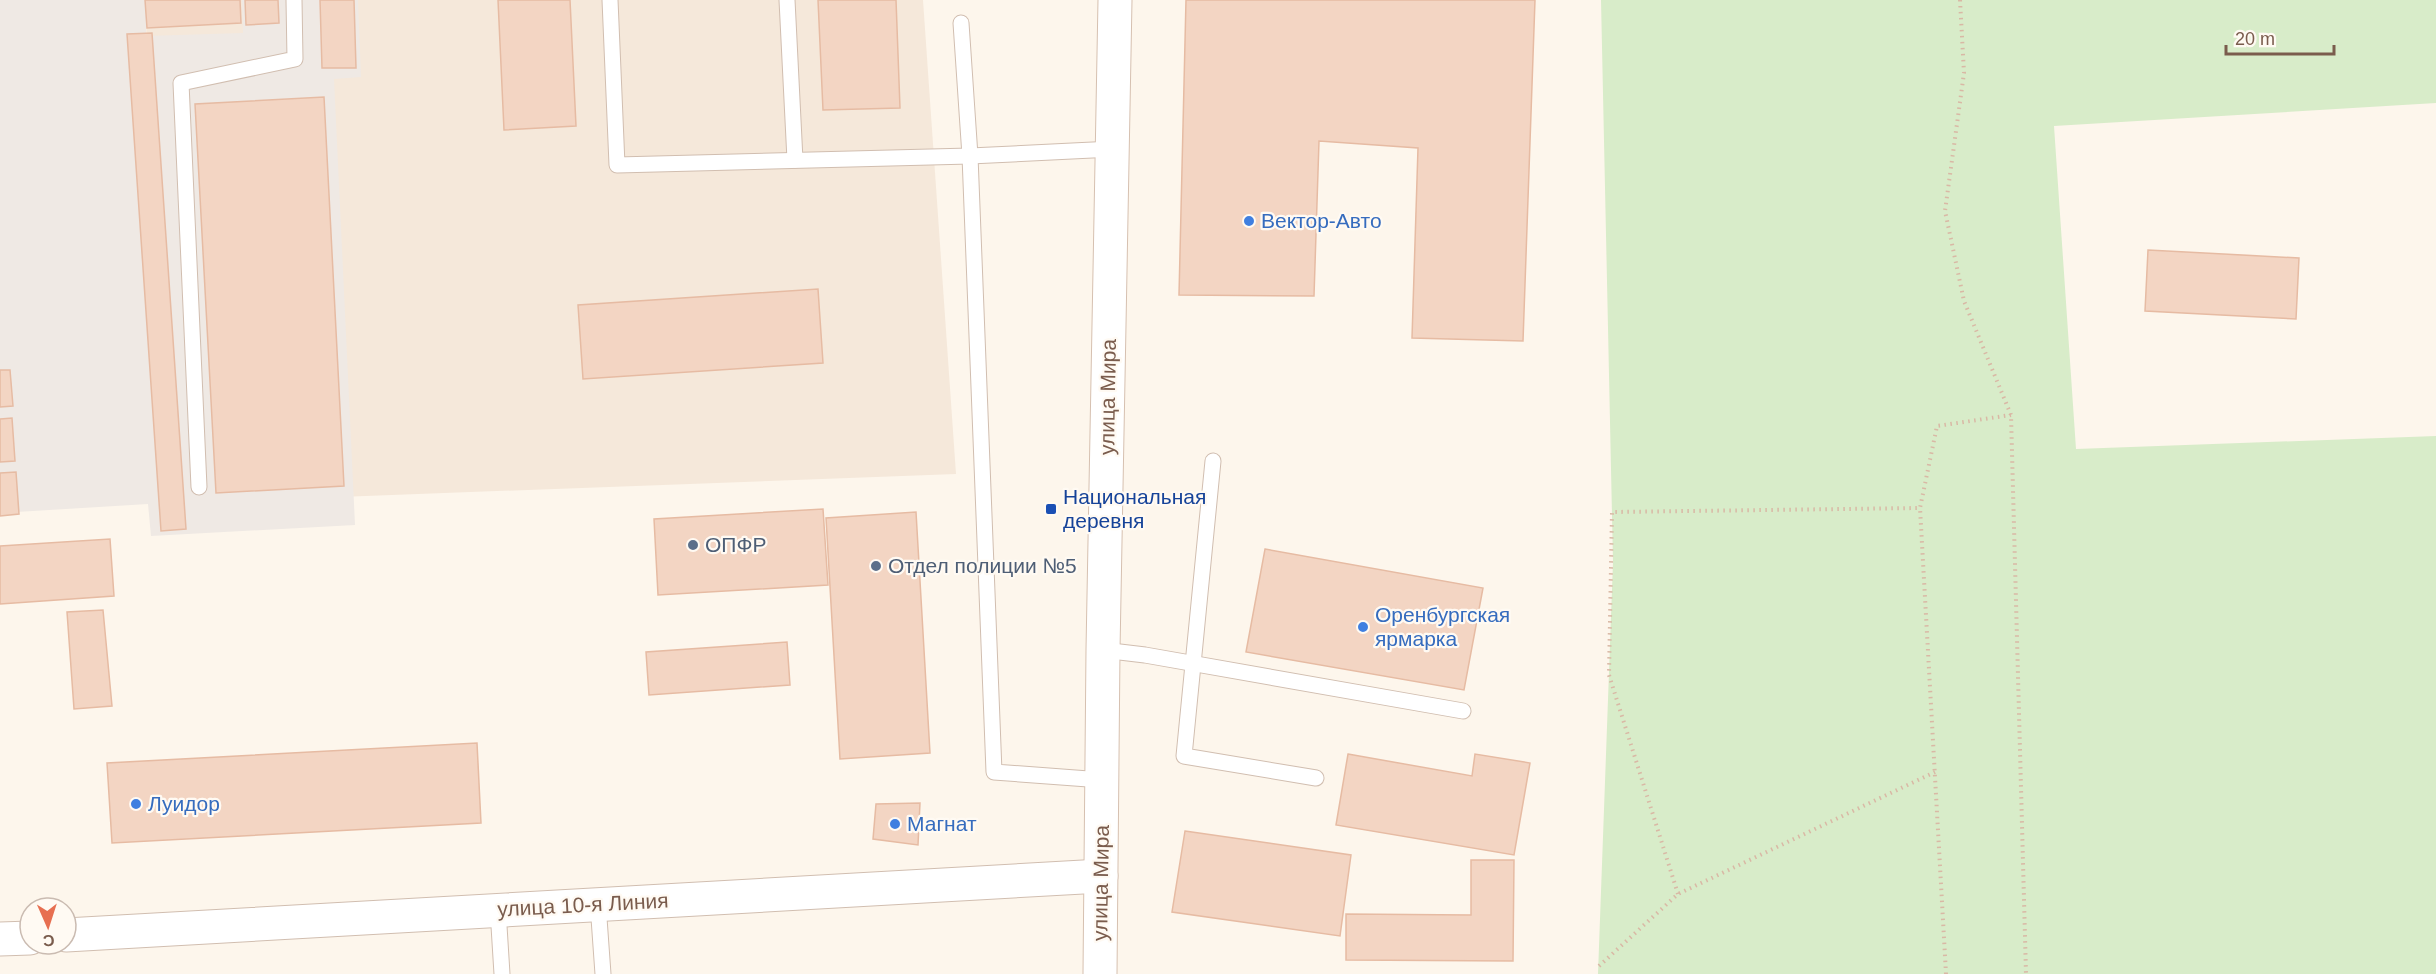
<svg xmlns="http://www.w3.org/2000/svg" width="2436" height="974" viewBox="0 0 2436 974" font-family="Arial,sans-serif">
<rect width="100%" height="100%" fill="#fdf6ec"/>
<path fill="#f5e8da" d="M146,0H923L956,474L151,504Z"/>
<path fill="#efe9e4" d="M0,0H146V36L243,33L242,0H358L361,77L334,79L355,525L151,536L148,504L0,513Z"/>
<path fill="#d8ecc9" d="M1601,0H2436V103L2054,126L2076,449L2436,436V974H1598L1613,562Z"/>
<g fill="#f3d5c3" stroke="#e6bba3" stroke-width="1.5">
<path d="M145,0H240L241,23L147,28Z"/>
<path d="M245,0H278L279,23L246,25Z"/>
<path d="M320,0H354L356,68H322Z"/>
<path d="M498,0H570L576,126L504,130Z"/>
<path d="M818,0H896L900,108L823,110Z"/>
<path d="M1186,0H1535L1523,341L1412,338L1418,148L1319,141L1314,296L1179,295Z"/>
<path d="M152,33L186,529L161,531L127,34Z"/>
<path d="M324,97L344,486L216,493L195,104Z"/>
<path d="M2148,250L2299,258L2296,319L2145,311Z"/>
<path d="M818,289L823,363L583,379L578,305Z"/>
<path d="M0,370H10L13,406L0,407Z"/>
<path d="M12,418L15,461L0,462V419Z"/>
<path d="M16,472L19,514L0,516V473Z"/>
<path d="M823,509L828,585L658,595L654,519Z"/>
<path d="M916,512L930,753L840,759L826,518Z"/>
<path d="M110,539L114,596L0,604V546Z"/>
<path d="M1265,549L1483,588L1464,690L1246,652Z"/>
<path d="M103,610L112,706L74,709L67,612Z"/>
<path d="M787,642L790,685L649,695L646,652Z"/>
<path d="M477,743L481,823L112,843L107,763Z"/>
<path d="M1348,754L1472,776L1475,754L1530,763L1514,855L1336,825Z"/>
<path d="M920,803L918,845L873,839L876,804Z"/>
<path d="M1185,831L1351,855L1340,936L1172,912Z"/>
<path d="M1471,860H1514L1513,961L1346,960V914L1471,915Z"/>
</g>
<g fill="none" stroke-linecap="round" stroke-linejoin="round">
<defs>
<g id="service">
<path d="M610,0L617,165L970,156L1113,149"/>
<path d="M787,0L795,160"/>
<path d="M961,23L970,156L994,772L1102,780"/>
<path d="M1213,461L1184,756L1316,778"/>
<path d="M199,487L181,83L295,59L294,0"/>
<path d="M1103,650L1145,655L1463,711"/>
<path d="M598,904L603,974"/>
<path d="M498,910L502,974"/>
</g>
<g id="tertiary">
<path d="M66,935L1101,876"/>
<path d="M0,939L30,938"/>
</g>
<path id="secondary" d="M1100,974L1103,650L1115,0"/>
</defs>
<use href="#service" stroke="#d1beb0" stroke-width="17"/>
<use href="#tertiary" stroke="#d1beb0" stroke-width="35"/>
<use href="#secondary" stroke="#d6c0b0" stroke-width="35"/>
<g stroke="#d9b8a5" stroke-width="4" stroke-dasharray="1.5 4.5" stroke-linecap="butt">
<path d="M1960,0L1964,73L1945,211L1964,301L2011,415L2026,974"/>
<path d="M1678,894L1609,675L1612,512L1920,508"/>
<path d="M1599,966L1678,894L1935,772"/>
<path d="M1946,974L1920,508L1937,426L2011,415"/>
</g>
<use href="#service" stroke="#fff" stroke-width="15"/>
<use href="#tertiary" stroke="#fff" stroke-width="33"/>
<use href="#secondary" stroke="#fff" stroke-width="33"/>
</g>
<g fill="#3f7fe0" stroke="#fffaf3" stroke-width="2">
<circle cx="1249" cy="221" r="6"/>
<circle cx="1363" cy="627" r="6"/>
<circle cx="136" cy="804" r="6"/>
<circle cx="895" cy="824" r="6"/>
</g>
<rect fill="#1a4fb4" stroke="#fffaf3" stroke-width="2" x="1045" y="503" width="12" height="12" rx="3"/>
<g fill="#5c6f8a" stroke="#fffaf3" stroke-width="2">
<circle cx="693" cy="545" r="6"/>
<circle cx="876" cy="566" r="6"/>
</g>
<g text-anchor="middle" stroke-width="4.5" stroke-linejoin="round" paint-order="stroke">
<g font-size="21" fill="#366cbe" stroke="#fffaf3" text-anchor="start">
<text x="1261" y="228">Вектор-Авто</text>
<text x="1375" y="622">Оренбургская<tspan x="1375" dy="24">ярмарка</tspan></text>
<text x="148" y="811">Луидор</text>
<text x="907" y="831">Магнат</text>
</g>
<g font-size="21" fill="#7a5c4d" stroke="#fffaf3">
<text transform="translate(1108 397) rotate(-89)" y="7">улица Мира</text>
<text transform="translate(1101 883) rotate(-89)" y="7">улица Мира</text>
<text transform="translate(583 905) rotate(-3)" y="7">улица 10-я Линия</text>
</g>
<g font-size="21" fill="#164399" stroke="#fffaf3" text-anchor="start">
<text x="1063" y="504">Национальная<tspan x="1063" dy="24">деревня</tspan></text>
</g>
<g font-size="21" fill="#4e5e75" stroke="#fffaf3" text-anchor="start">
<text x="705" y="552">ОПФР</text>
<text x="888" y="573">Отдел полиции №5</text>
</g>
</g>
<g transform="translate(48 926) rotate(177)"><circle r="28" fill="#fffaf3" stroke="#cabbb1" stroke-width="1.5"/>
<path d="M0-4.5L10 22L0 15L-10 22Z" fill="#e76f51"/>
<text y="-9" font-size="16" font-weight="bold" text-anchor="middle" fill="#7a5c4d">С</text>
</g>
<path d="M2226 45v9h108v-9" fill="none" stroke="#7a5c4d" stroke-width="3"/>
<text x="2235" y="45" font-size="18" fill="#7a5c4d" stroke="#fffaf3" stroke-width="4.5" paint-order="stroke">20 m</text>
</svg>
